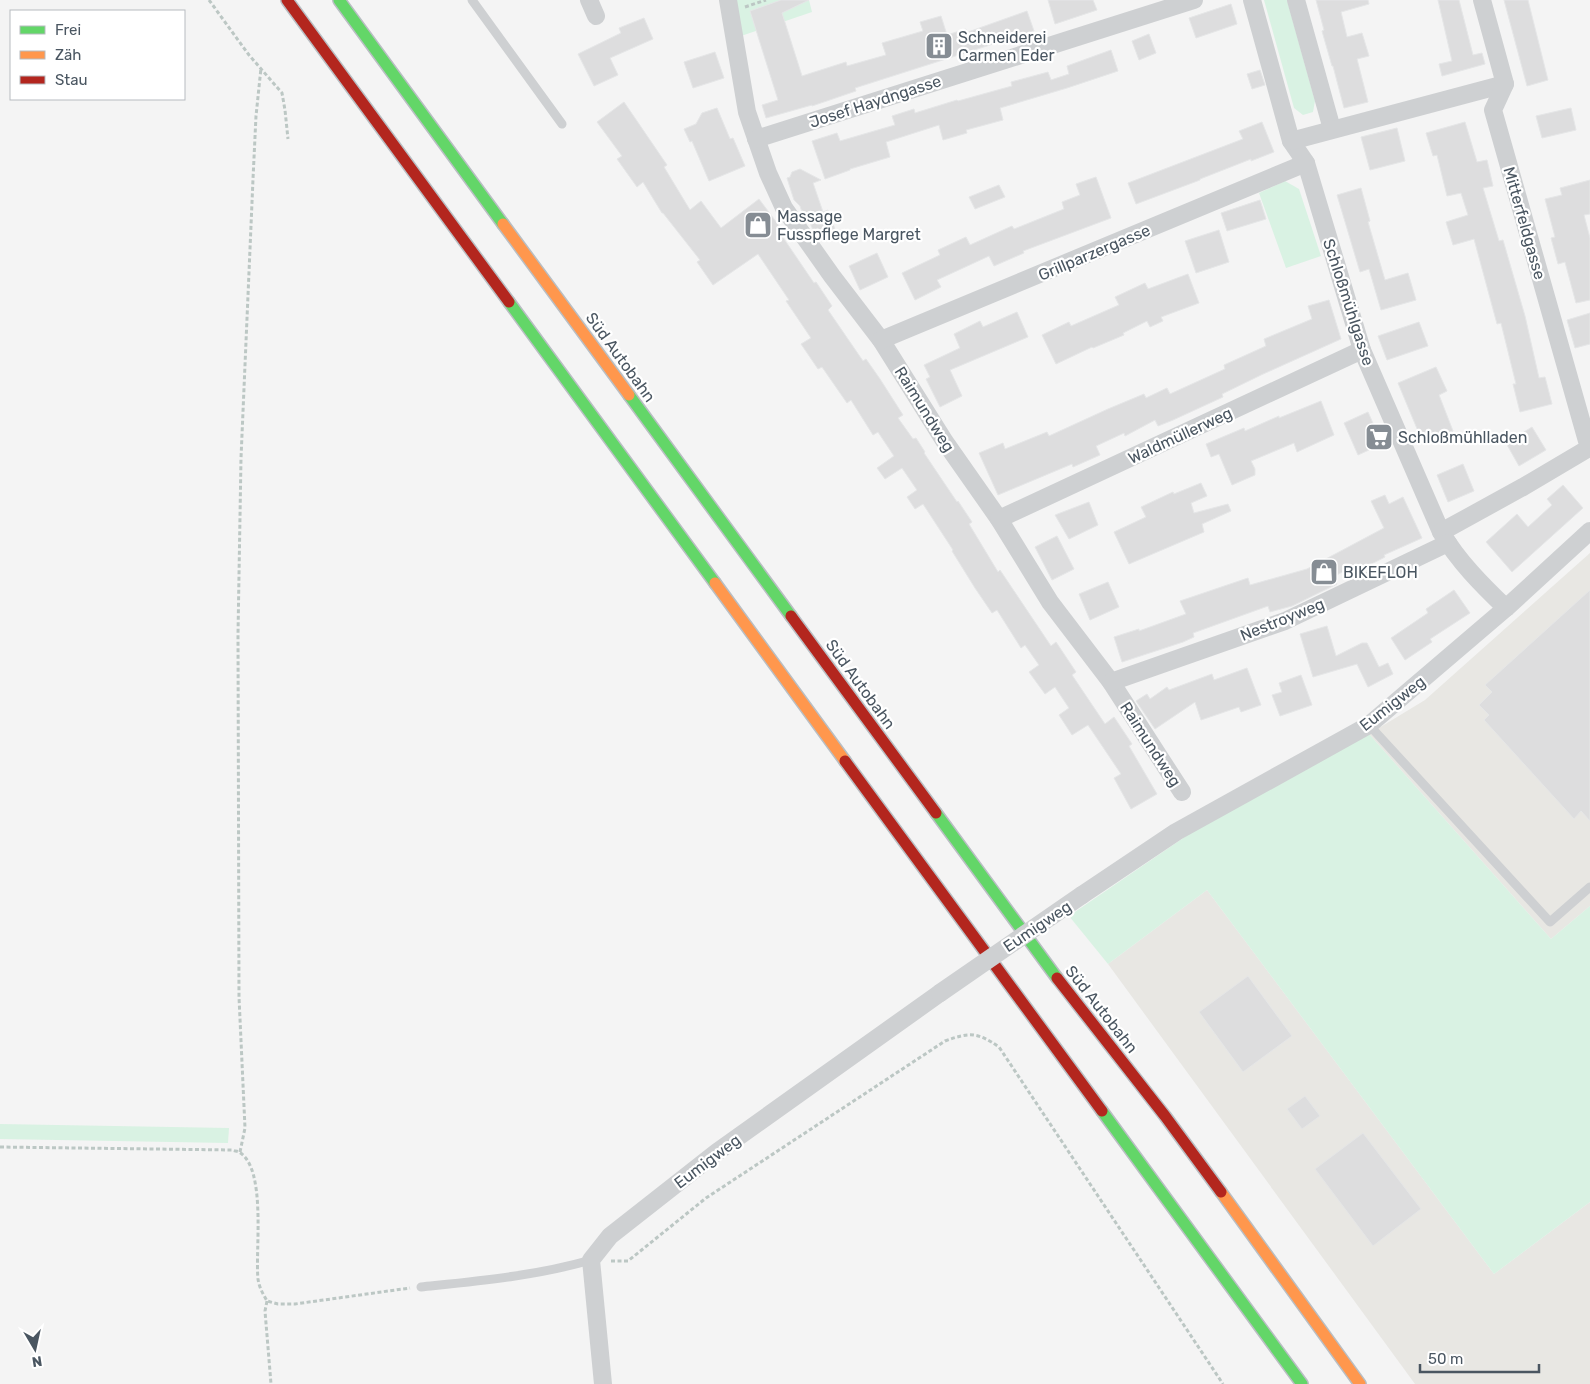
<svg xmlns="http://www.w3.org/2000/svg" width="1590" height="1384" viewBox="0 0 1590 1384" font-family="Rubik,sans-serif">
<rect width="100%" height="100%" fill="#f4f4f4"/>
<g fill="#e8e7e3">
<path d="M1590,553V906L1551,939L1369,734L1425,700Z"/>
<path d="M1207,890L1494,1274L1590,1202V1384H1415L1108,964Z"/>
</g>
<g fill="#d9f2e3">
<path d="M735,0H809L812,12L741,36Z"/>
<path d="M1264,0H1287L1315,101L1313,112L1303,115L1294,108Z"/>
<path d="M1285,181L1299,189L1321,256L1286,268L1259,193Z"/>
<path d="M1369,734L1551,939L1590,906V1202L1494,1274L1207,890L1108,964L1069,916L1239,800Z"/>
<path d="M0,1124L229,1128L228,1143L0,1139Z"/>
</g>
<g fill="#ddddde" stroke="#e5e6e7">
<path d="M781,0H809L782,13L802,76L846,62L847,66L886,55L882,43L923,31L920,22L941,16L947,35L966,29L968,32L1027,11L1034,31L855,88L856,91L812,106V105L766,118L762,105L778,100L750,11Z"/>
<path d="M1048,0H1093L1097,10L1055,24Z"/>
<path d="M1316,0H1368L1369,4L1341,12L1347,37L1362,33L1369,56L1357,59L1368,102L1344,108L1333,66H1332L1322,31L1324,30Z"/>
<path d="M1438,0H1459L1473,55L1482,53L1485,64L1442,76L1439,64L1452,61Z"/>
<path d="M1504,0H1528L1548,80L1527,86Z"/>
<path d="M1231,4L1237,24L1196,38L1189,18Z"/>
<path d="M644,18L653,39L610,58L618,75L594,86L578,54L621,33L619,28Z"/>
<path d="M1149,34L1156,53L1139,60L1132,41Z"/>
<path d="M1111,50L1118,71L1067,88L1000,108L1003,120L966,130L967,133L943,140L939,125L886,142L890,157L850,169V170L825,179L812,141L837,133L840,141L895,125L892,116L914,109L915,113L957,100L958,101L1012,86L1011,82L1048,72L1051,80L1069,74L1067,66Z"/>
<path d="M715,52L724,78L693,88L684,62Z"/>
<path d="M1260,70L1265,85L1252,89L1247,74Z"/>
<path d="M624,102L667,165L664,167L690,210L701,201L721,228L759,199L783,231L780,233L814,283L816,282L832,306L828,310L863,361L866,359L880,379L903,415L898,418L913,439L916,438L925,452L924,453L957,502L958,501L972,522L969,524L998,572L1000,570L1051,646L1056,642L1076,672L1072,675L1105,724L1114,717L1132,744L1129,746L1157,794L1131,809L1114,778L1121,774L1088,725L1072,735L1059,715L1069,708L1055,687L1045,694L1029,672L1039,665L1025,645L1021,648L997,610L992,613L975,588L952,551L953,550L923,504L915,509L907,497L917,490L902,468L885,479L877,468L894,456L878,432L873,435L851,400L847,403L822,367L818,369L801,344L811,338L786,301L789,300L758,254L713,285L697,262L700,260L663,213H662L643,182L637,187L617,159L622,156L597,122Z"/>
<path d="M717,108L730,139L733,138L745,166L709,181L692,141L690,142L684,129L696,124L702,113Z"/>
<path d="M1571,108L1576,130L1542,138L1536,116Z"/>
<path d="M1262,122L1274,152L1251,161V159L1200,179V180L1136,204L1128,183L1243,139L1239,131Z"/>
<path d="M1465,122L1477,162L1487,160L1493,186L1483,188L1499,241L1503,240L1525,316L1539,378L1545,377L1552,404L1520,412L1513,384H1516L1501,323L1497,324L1474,239L1453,245L1446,222L1468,215L1461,193L1447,196L1437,155L1433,156L1426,133Z"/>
<path d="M1397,128L1405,161L1370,170L1361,137Z"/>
<path d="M800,169L821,180L813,183L823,212L828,210L836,232L821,237L818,228L813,230L807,215L802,212L800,206L794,200L787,178L790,177L792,172Z"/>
<path d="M1096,177L1111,218L1023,251L1024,253L994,266L989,256L937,280L941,287L915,300L902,273L940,255L938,250L966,237L970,245L1012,226L1014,229L1064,209L1062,202L1080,195L1076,184Z"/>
<path d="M1590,180V214L1584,215L1590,238V300L1576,303L1565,262L1558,264L1551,238L1555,237L1545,199L1562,195L1560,188Z"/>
<path d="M999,185L1005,197L975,209L969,197Z"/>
<path d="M1361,188L1370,221L1368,222L1385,280L1408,273L1416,300L1381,310L1369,269L1360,272L1337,195Z"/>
<path d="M1260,200L1266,219L1227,231L1221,213Z"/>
<path d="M1219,230L1229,262L1196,273L1185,241Z"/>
<path d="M877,253L888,277L860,290L849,266Z"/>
<path d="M1188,274L1199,303L1161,317L1163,321L1150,327L1147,321L1123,333L1124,335L1093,348L1092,347L1056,364L1042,335L1069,322L1071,326L1119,305L1115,297L1145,283L1148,289Z"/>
<path d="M1329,300L1341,339L1261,375L1222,394L1223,397L1173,420L1158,426L1155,420L1125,436L1124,433L1096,446L1100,455L1073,467L1072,464L998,495L979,453L1003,443L1005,449L1047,432L1049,436L1108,409L1144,394L1146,398L1167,388L1170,394L1225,369L1224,365L1266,346L1264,339L1312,319L1308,306Z"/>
<path d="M1017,312L1028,337L950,370L962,396L940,407L926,379L930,377L924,365L960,348L954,334L980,321L983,327Z"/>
<path d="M1590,313V344L1575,348L1567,320Z"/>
<path d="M1419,322L1428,346L1387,360L1378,336Z"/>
<path d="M1436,367L1447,391L1439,395L1453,431L1423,443L1398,383Z"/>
<path d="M1321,401L1334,435L1297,452L1294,443L1251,461L1255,469V475L1232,485L1219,454L1211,457L1206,444L1244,428L1245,431L1279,416V418Z"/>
<path d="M1368,412L1382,444L1358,455L1344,423Z"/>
<path d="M1532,427L1546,450L1519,466L1506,443Z"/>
<path d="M1463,464L1474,491L1448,502L1437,475Z"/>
<path d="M1201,483L1207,496L1191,503L1194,513L1228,504L1231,511L1202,524L1204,532L1129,564L1114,532L1146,517L1141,507L1173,492L1174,494Z"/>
<path d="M1563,485L1583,508L1512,572L1486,542L1517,514L1528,527L1552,505L1547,499Z"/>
<path d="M1385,495L1389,504L1403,497L1422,538L1384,555L1385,557L1350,575L1346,570L1333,577L1337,584L1292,606L1270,612L1268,606L1193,633L1194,637L1183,642L1122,662L1114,637L1139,629V631L1186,614L1180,601L1248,578L1250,585L1307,569L1384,528L1371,501Z"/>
<path d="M1089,502L1098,525L1069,539L1055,515Z"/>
<path d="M1057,536L1074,569L1052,580L1035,547Z"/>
<path d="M1108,582L1119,607L1090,620L1079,594Z"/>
<path d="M1454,590L1470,613L1430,639L1432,642L1405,660L1391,638L1428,613L1426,609Z"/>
<path d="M1590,590V821L1581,811L1574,819L1484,720L1489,715L1479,705L1492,692L1485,685Z"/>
<path d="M1327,626L1336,656L1362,643H1367L1379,667L1388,663L1393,674L1368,687L1357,664L1313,677L1300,634Z"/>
<path d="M1247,668L1261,705L1241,712L1239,707L1201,720L1195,702L1155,729L1136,701L1147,694L1150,699L1167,687L1169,690L1212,674L1214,680Z"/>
<path d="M1301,675L1312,705L1280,716L1272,695L1282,692L1279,683Z"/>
<path d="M1248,976L1292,1036L1243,1072L1199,1012Z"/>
<path d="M1305,1096L1320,1116L1302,1129L1287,1109Z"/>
<path d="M1363,1133L1421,1209L1373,1246L1315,1169Z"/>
</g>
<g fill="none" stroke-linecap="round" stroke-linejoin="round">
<defs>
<g id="fast">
<path d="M339,0L503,224"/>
<path d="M509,302L715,583"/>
<path d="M629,395L791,616"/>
<path d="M936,813L1057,978"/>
<path d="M1102,1111L1302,1384"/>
</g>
<g id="slow">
<path d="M503,224L629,395"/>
<path d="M715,583L845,761"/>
<path d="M1221,1192L1360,1384"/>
</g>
<g id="jam">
<path d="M287,0L509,302"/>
<path d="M791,616L936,813"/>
<path d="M845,761L1102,1111"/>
<path d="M1057,978L1165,1116L1221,1192"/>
</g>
</defs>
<use href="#fast" stroke="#b9bec3" stroke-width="14"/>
<use href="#slow" stroke="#b9bec3" stroke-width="14"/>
<use href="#jam" stroke="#b9bec3" stroke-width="14"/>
<g stroke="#bcc7c4" stroke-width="3" stroke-dasharray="4 2.5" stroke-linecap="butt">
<path d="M209,0L249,55L282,93L285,110L288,139"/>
<path d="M745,7L766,0"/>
<path d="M0,1147L232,1150C234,1151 237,1151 239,1152C267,1168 255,1251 258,1279C259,1287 263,1294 267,1301L278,1304H295L410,1288"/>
<path d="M240,1152L245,1128L239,997L238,634L241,458L253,179L256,116L261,68"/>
<path d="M611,1261H628L706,1198L945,1041C970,1032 977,1032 999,1047L1223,1384"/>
<path d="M267,1301L265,1311L271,1384"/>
</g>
<g stroke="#ced0d2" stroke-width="9">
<path d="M472,0L562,124"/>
<path d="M1369,725L1550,922L1590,887"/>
<path d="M421,1287C478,1281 535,1276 591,1260"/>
</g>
<g stroke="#ced0d2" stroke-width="18">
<path d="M589,0L596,16"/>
<path d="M728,0L747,112L768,173L784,208L832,276L881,340L945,442L999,519L1050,602L1111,682L1182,792"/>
<path d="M1252,0L1291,141L1306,163L1362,350L1441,532C1458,561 1482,585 1506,608"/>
<path d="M1296,0L1332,129"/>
<path d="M756,139L1194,0"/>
<path d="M1291,141L1505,84"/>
<path d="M881,340L1306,163"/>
<path d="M999,519L1362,350"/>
<path d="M1441,532L1523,487L1589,448L1493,110L1505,84L1482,0"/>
<path d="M1111,682L1285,621L1448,543"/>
<path d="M1082,895L1176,832L1369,725L1506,608L1590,531"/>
<path d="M603,1384L591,1260L610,1236L717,1152L940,993"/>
</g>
<use href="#fast" stroke="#63d668" stroke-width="11"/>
<use href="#slow" stroke="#ff974d" stroke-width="11"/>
<use href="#jam" stroke="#b3261e" stroke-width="11"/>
<path stroke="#ced0d2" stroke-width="18" d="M940,993L1082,895"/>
</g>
<defs>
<symbol id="building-square" viewBox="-11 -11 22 22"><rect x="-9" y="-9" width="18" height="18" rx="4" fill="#868d94" stroke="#fff"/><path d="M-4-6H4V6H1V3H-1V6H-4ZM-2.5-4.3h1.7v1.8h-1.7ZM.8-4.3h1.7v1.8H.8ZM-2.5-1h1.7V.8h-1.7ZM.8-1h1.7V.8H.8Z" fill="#fff"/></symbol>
<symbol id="shop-square" viewBox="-11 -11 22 22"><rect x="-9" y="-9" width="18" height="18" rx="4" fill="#868d94" stroke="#fff"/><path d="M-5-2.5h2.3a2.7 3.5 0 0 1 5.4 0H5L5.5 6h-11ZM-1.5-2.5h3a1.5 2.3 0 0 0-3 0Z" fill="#fff"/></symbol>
<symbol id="supermarket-square" viewBox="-11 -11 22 22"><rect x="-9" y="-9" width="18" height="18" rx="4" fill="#868d94" stroke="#fff"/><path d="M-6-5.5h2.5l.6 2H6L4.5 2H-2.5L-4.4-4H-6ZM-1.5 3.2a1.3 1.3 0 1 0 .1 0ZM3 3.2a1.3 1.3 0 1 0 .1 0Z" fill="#fff"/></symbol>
</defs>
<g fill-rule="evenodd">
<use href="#building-square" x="923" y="30" width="32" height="32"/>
<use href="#shop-square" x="742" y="209" width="32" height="32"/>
<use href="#supermarket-square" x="1363" y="421" width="32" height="32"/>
<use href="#shop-square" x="1308" y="556" width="32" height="32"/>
</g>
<g text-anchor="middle" stroke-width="4.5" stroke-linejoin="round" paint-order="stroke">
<g font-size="16" fill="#4a5661" stroke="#fff" text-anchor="start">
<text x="958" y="43">Schneiderei<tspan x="958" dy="18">Carmen Eder</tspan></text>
<text x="777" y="222">Massage<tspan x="777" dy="18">Fusspflege Margret</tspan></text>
<text x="1398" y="443">Schloßmühlladen</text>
<text x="1343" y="578">BIKEFLOH</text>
</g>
<g font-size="16" fill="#4a5661" stroke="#fff">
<text transform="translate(875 101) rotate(-18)" y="6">Josef Haydngasse</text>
<text transform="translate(1525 223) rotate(74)" y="6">Mitterfeldgasse</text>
<text transform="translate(1094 252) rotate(-23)" y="6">Grillparzergasse</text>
<text transform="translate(1349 302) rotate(72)" y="6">Schloßmühlgasse</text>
<text transform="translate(621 357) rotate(54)" y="6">Süd Autobahn</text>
<text transform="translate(925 409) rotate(58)" y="6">Raimundweg</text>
<text transform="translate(1180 435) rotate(-25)" y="6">Waldmüllerweg</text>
<text transform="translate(1282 619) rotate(-22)" y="6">Nestroyweg</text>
<text transform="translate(861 684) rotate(54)" y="6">Süd Autobahn</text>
<text transform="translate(1392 703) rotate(-38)" y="6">Eumigweg</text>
<text transform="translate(1151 744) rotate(57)" y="6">Raimundweg</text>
<text transform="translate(1037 926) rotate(-34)" y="6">Eumigweg</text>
<text transform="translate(1102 1009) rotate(52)" y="6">Süd Autobahn</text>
<text transform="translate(707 1161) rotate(-37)" y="6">Eumigweg</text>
</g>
</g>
<rect x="10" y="10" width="175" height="90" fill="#ffffff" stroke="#b7bbc0"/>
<rect x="20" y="26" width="25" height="8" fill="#63d668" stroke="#b7bbc0"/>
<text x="55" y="35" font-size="15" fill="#4a5661">Frei</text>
<rect x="20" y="51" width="25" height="8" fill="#ff974d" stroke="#b7bbc0"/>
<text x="55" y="60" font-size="15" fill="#4a5661">Zäh</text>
<rect x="20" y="76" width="25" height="8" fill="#b3261e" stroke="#b7bbc0"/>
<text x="55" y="85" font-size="15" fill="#4a5661">Stau</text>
<g transform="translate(35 1349) rotate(171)" stroke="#ffffff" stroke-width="4" paint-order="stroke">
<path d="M0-4L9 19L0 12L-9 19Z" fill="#4a5661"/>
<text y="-8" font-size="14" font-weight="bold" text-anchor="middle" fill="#4a5661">N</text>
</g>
<path d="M1420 1364v8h119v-8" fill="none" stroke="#4a5661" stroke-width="2.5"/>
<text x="1428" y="1364" font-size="15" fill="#4a5661" stroke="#ffffff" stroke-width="4" paint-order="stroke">50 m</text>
</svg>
